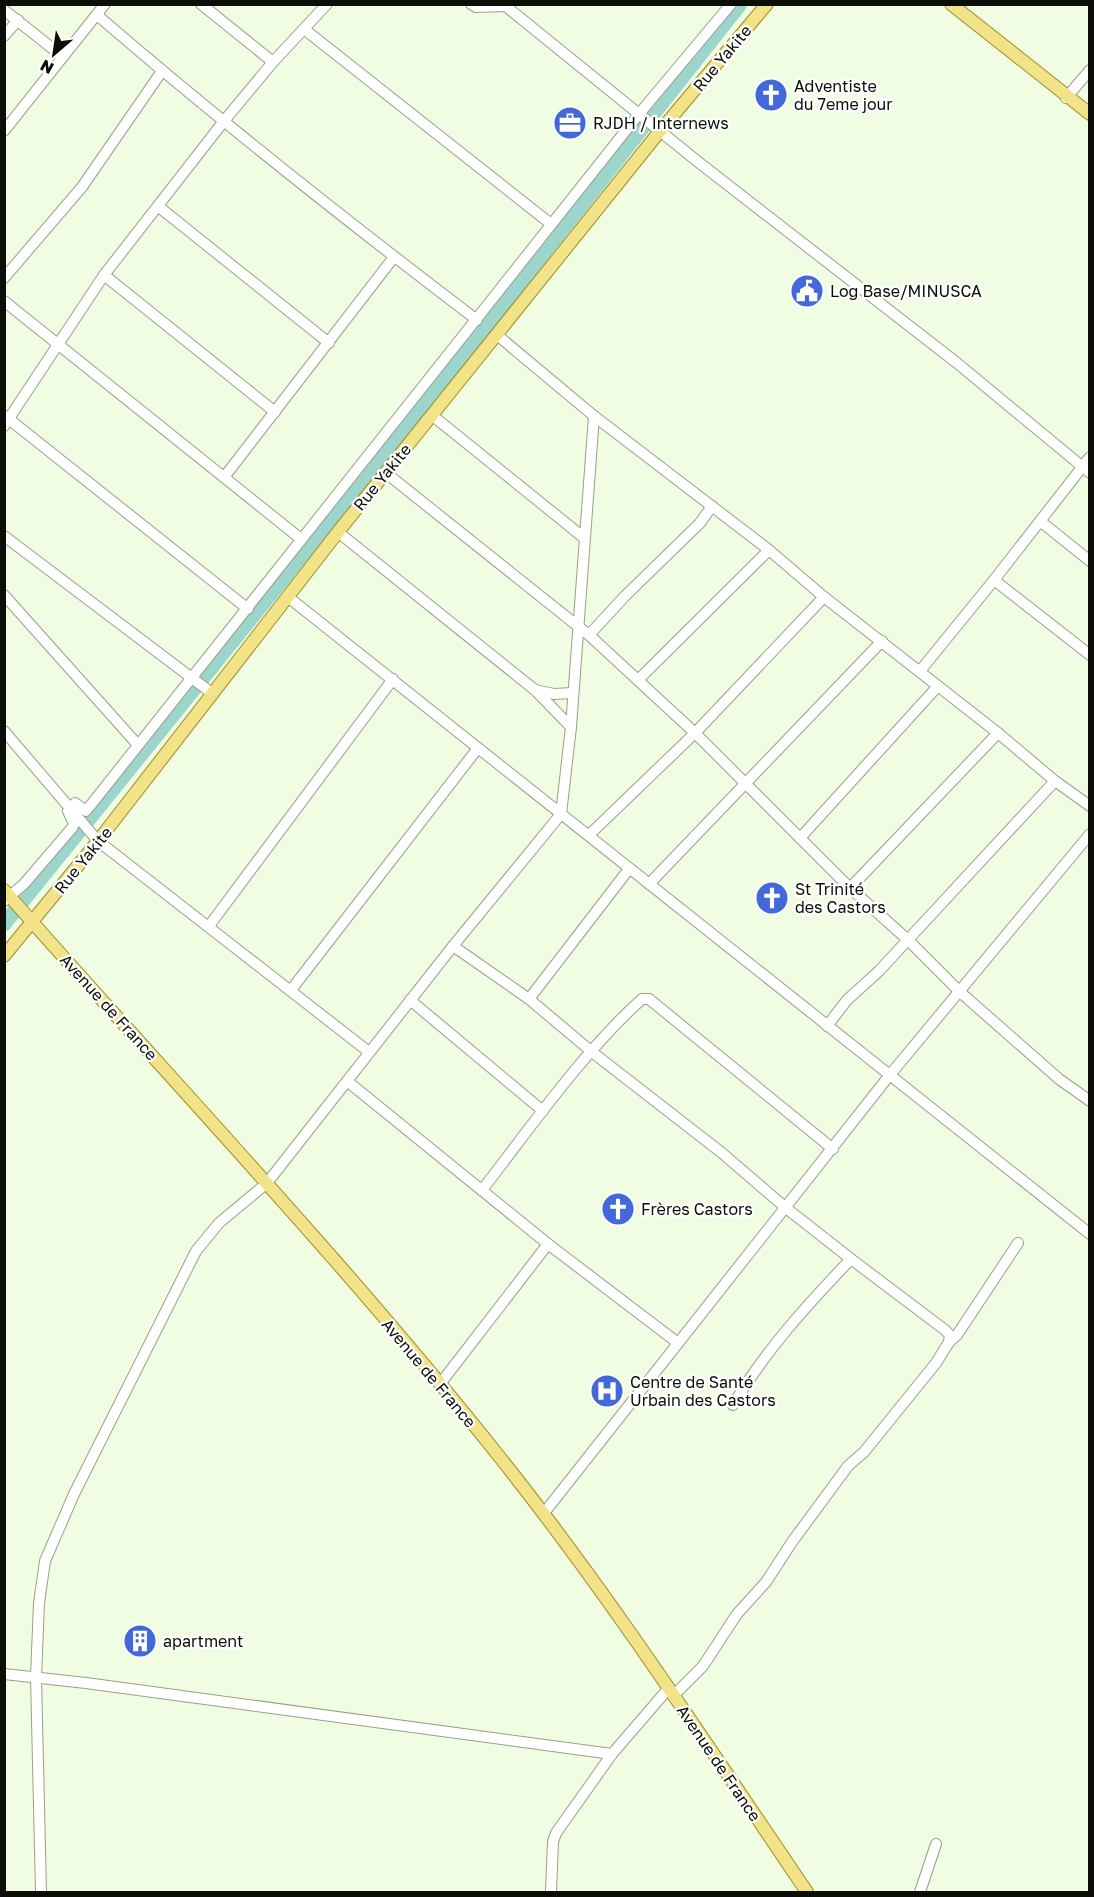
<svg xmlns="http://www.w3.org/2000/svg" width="1094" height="1897" viewBox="0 0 1094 1897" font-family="'Golos Text',sans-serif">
<rect width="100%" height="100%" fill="#f1fde3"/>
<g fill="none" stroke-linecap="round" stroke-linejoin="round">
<path stroke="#9cd5cb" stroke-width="15" d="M4,924L421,408L740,4"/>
<defs>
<g id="minor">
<path d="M201,4L273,62"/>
<path d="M471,4L476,7L506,6"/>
<path d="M503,4L697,161L957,363L1090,473"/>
<path d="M4,10L62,56"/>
<path d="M97,15C220,121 348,222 477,320"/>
<path d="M304,29L551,224"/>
<path d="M4,36L18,20"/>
<path d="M1066,98L1090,70"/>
<path d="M4,131L105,4"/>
<path d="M159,207L329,343"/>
<path d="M104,275L275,412"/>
<path d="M4,278L82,187L162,71"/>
<path d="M4,301L301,539"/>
<path d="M497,335L594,416L769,550L824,597L998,733L1055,781L1090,806"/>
<path d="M5,416L248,609"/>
<path d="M433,416L583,537"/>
<path d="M4,426L104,275L224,121L273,62L327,4"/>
<path d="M386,473L589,635L695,733L850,888L908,940L960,992L1059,1079L1090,1101"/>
<path d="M225,476L394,257"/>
<path d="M1040,521L1090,561"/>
<path d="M338,532L535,690L571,727"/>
<path d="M4,536L213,694"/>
<path d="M994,580L1090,655"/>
<path d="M4,595L138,745"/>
<path d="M288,597L1090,1234"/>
<path d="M589,635L625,596L700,523L712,506"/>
<path d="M920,671L994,580L1090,457"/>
<path d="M638,680L769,550"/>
<path d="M535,690L554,694L573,693"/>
<path d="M4,731L98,841L369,1052"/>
<path d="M589,835L695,733L824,597"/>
<path d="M800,838L938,686"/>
<path d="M649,884L882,641"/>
<path d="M850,888L998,733"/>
<path d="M4,901L24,884L72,828L74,824L68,811L75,803L86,811L639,114L731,4"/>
<path d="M209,926L393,679"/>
<path d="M453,946L529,999L592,1052L722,1153L786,1208L851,1259L945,1330L950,1335L949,1342L936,1363L864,1452L848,1466L792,1542L766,1582L737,1614L703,1666L673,1696"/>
<path d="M291,990L478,748"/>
<path d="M529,999L629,869"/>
<path d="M410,1000L543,1111"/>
<path d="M827,1026L847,1000L879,971L1055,781"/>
<path d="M347,1081L548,1244L678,1343"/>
<path d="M482,1190C531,1127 583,1052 642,999H649L833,1149"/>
<path d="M949,1342L957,1335L1018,1243"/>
<path d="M440,1384L548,1244"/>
<path d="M733,1405C765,1351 807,1305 851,1259"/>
<path d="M544,1513L889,1076L1090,834"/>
<path d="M4,1674L86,1683L612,1754"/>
<path d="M41,1892L36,1677L39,1603L45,1561L74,1494L196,1251L219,1223L267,1183L453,946L561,814L571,727L594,416"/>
<path d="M551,1892L553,1842L556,1833L612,1754L668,1689"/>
<path d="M920,1892L936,1844"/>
</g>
<g id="major">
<path d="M951,4L1090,114"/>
<path d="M4,890C169,1078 342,1259 498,1455C609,1594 707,1745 807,1892"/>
<path d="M4,956L98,841L338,532L660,131L767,4"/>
</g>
</defs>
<use href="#minor" stroke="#96a189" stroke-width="12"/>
<use href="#major" stroke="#9c8d27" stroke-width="14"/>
<use href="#minor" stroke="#fff" stroke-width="10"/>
<use href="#major" stroke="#f3e388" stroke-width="12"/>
</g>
<defs>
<symbol id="church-disc" viewBox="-11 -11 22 22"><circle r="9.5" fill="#4268da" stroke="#fff"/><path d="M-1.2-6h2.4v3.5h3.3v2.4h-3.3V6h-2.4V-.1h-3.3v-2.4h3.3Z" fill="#fff"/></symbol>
<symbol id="office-disc" viewBox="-11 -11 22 22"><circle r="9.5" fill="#4268da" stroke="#fff"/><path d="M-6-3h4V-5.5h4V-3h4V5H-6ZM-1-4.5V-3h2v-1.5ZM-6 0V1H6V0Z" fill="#fff"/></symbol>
<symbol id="civic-disc" viewBox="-11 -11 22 22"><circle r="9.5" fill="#4268da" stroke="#fff"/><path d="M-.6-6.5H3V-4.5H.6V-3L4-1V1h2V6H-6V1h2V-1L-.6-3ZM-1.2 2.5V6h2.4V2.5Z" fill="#fff"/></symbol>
<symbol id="hospital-disc" viewBox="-11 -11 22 22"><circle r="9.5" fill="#4268da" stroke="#fff"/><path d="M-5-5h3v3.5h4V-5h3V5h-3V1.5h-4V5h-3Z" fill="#fff"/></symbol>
<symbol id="building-disc" viewBox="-11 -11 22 22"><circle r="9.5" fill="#4268da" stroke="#fff"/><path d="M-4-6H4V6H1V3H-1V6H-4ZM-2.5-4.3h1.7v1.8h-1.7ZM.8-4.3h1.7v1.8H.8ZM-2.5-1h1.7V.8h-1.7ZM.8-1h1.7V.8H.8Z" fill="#fff"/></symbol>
</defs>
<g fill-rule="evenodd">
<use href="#church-disc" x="752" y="76" width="38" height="38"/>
<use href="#office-disc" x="551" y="104" width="38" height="38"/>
<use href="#civic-disc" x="788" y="272" width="38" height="38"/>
<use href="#church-disc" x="753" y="879" width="38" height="38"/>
<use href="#church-disc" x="599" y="1190" width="38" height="38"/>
<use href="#hospital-disc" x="588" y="1372" width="38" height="38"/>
<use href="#building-disc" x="121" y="1622" width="38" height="38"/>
</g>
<g text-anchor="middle" stroke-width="4.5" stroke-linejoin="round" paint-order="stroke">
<g font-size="16" fill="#0a0e06" stroke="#fff">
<text transform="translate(722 58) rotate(-50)" y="6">Rue Yakite</text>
<text transform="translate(382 477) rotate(-51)" y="6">Rue Yakite</text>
<text transform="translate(83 860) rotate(-51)" y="6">Rue Yakite</text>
<text transform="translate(109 1007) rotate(48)" y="6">Avenue de France</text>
<text transform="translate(429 1373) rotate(50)" y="6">Avenue de France</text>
<text transform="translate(719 1763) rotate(56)" y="6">Avenue de France</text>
</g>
<g font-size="16" fill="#0a0e06" stroke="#fff" text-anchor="start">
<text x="794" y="92">Adventiste<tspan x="794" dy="18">du 7eme jour</tspan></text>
<text x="593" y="129">RJDH / Internews</text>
<text x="830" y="297">Log Base/MINUSCA</text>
<text x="795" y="895">St Trinité<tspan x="795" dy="18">des Castors</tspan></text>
<text x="641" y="1215">Frères Castors</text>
<text x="630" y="1388">Centre de Santé<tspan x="630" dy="18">Urbain des Castors</tspan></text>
<text x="163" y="1647">apartment</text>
</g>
</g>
<rect width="1094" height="1897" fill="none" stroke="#0a0e06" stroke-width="12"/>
<g transform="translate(54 54) rotate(209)" stroke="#ffffff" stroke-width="4.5" paint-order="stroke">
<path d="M0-4.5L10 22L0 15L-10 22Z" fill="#0a0e06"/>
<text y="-9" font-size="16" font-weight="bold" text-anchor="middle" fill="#0a0e06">N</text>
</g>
</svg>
